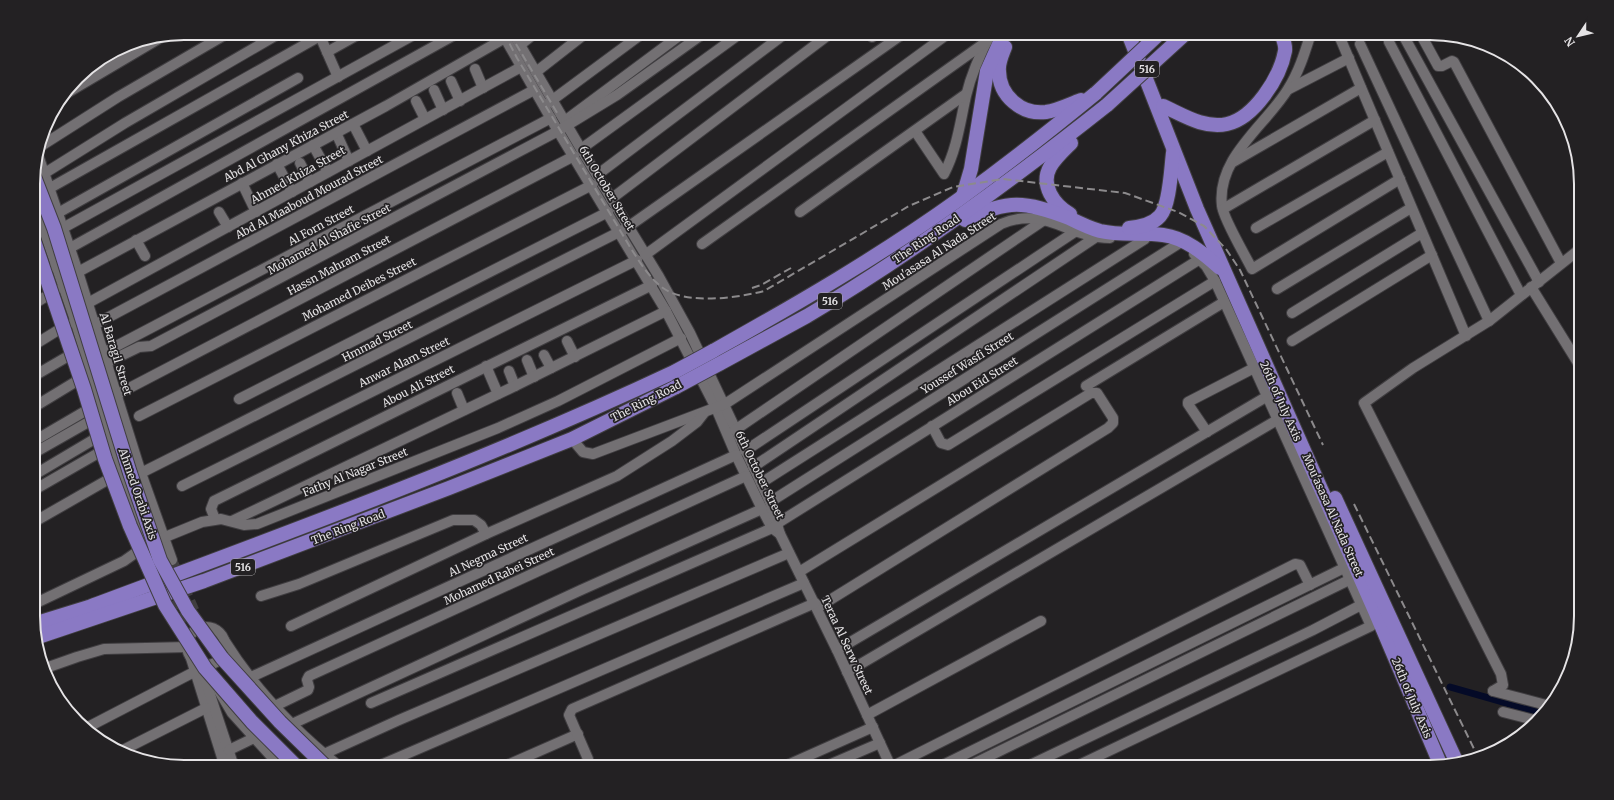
<svg xmlns="http://www.w3.org/2000/svg" width="1614" height="800" viewBox="0 0 1614 800" font-family="Merriweather,serif">
<rect width="100%" height="100%" fill="#232123"/>
<g fill="none" stroke-linecap="round" stroke-linejoin="round">
<path stroke="#040a27" stroke-width="7" d="M1450,687L1545,714"/>
<g stroke="#403e40" stroke-width="10" stroke-dasharray="10 5" stroke-linecap="butt">
<path d="M172,560L196,614"/>
<path d="M166,587L183,623"/>
</g>
<defs>
<g id="minor">
<path d="M502,33L558,131L666,311L716,408L736,455L762,509L772,528L780,534"/>
<path d="M513,33L581,149L658,275L690,333L770,502L780,534L837,650L891,767"/>
<path d="M1311,33C1305,52 1299,72 1288,89C1266,125 1216,158 1222,206C1223,218 1245,255 1252,269L1400,179"/>
<path d="M1338,33L1466,336"/>
<path d="M1402,33L1539,282"/>
<path d="M1420,33L1438,66H1442L1452,61L1454,62L1561,263"/>
<path d="M320,36L338,77"/>
<path d="M872,37L877,33"/>
<path d="M1389,42L1521,295"/>
<path d="M1360,44L1489,321"/>
<path d="M520,45L535,33"/>
<path d="M327,52L361,33"/>
<path d="M475,69L483,88"/>
<path d="M536,72L586,33"/>
<path d="M451,81L460,101"/>
<path d="M1289,89L1349,58"/>
<path d="M434,90L443,110"/>
<path d="M67,93L160,38"/>
<path d="M416,101L425,119"/>
<path d="M547,104L643,33"/>
<path d="M566,120L683,33"/>
<path d="M353,124L367,151"/>
<path d="M915,131L944,174C957,149 960,123 966,96C971,75 981,52 991,33"/>
<path d="M338,137L349,161"/>
<path d="M313,145L328,172"/>
<path d="M41,146L118,97L228,33"/>
<path d="M581,149L741,33"/>
<path d="M38,155L78,272L141,473L172,560"/>
<path d="M1233,162L1361,88"/>
<path d="M300,163L310,182"/>
<path d="M277,164L292,192"/>
<path d="M45,173L125,123L280,33"/>
<path d="M597,175L786,33"/>
<path d="M242,183L256,212"/>
<path d="M50,188L320,36L323,33"/>
<path d="M33,199L75,320L108,431L146,541"/>
<path d="M611,199L831,33"/>
<path d="M1223,209L1375,120"/>
<path d="M219,212L228,227"/>
<path d="M800,212L966,94"/>
<path d="M58,213L298,78"/>
<path d="M63,228L417,33"/>
<path d="M1256,228L1388,152"/>
<path d="M136,240L145,256"/>
<path d="M702,244L986,42"/>
<path d="M70,248L458,33"/>
<path d="M645,255L949,33"/>
<path d="M78,272L386,106L505,38"/>
<path d="M34,277L49,268"/>
<path d="M1531,287L1580,366"/>
<path d="M1277,289L1411,208"/>
<path d="M88,303L521,67"/>
<path d="M34,304L56,290"/>
<path d="M1292,313L1422,233"/>
<path d="M94,325L534,90"/>
<path d="M567,341L575,357"/>
<path d="M1292,341L1432,255"/>
<path d="M34,345L68,324"/>
<path d="M103,353L551,118"/>
<path d="M544,355L551,368"/>
<path d="M527,360L534,377"/>
<path d="M106,363L139,347L151,346L558,131L617,95L704,33"/>
<path d="M486,366L498,394"/>
<path d="M509,371L515,386"/>
<path d="M34,376L77,351"/>
<path d="M1086,386L1224,302"/>
<path d="M457,393L464,410"/>
<path d="M116,395L574,156"/>
<path d="M239,399L608,212"/>
<path d="M34,407L85,376"/>
<path d="M139,416L592,185"/>
<path d="M932,426L941,443L948,445L1215,281"/>
<path d="M735,430L1044,220"/>
<path d="M1207,432L1188,404V402L1254,368"/>
<path d="M572,439L583,452L593,454L725,404L1001,224C1045,205 1068,238 1110,238"/>
<path d="M34,441L94,406"/>
<path d="M745,451L1076,231"/>
<path d="M34,453L99,416"/>
<path d="M753,467L1096,237"/>
<path d="M141,473L625,229L904,33"/>
<path d="M34,475L103,434"/>
<path d="M761,483L1145,239"/>
<path d="M182,486L637,260"/>
<path d="M34,490L107,448"/>
<path d="M770,502L1178,244"/>
<path d="M215,519L211,509L214,501L652,285"/>
<path d="M232,521L515,386L666,311"/>
<path d="M34,522L116,475"/>
<path d="M778,523L1200,259"/>
<path d="M799,572L1091,393H1097L1113,418V423L1108,428L817,608"/>
<path d="M261,596L299,584L453,520H474L481,525L486,534"/>
<path d="M34,604L124,561L148,544L202,522L221,519L244,525L257,524L498,428L558,401L681,338"/>
<path d="M291,626L486,534L617,476L672,441L697,422L704,413"/>
<circle cx="206" cy="646" r="19"/>
<path d="M224,640C254,688 295,731 340,767"/>
<path d="M837,650L1266,397"/>
<path d="M190,655L225,767"/>
<path d="M201,667L234,767"/>
<path d="M43,669L77,657L104,649L188,647"/>
<path d="M847,672L1277,420"/>
<path d="M251,677L736,455"/>
<path d="M219,691L232,713L281,767"/>
<path d="M1493,691L1503,685L1501,674L1364,403L1413,368L1489,321L1580,249"/>
<path d="M1493,691L1550,706"/>
<path d="M371,703L777,526"/>
<path d="M275,706L308,690L309,687L307,680L309,676L746,476"/>
<path d="M1503,712L1538,721"/>
<path d="M867,715L1041,621"/>
<path d="M292,724L581,590L762,509"/>
<path d="M88,727L194,672"/>
<path d="M229,750L254,738"/>
<path d="M119,752L206,708"/>
<path d="M324,754L399,720L789,553"/>
<path d="M376,767L804,583"/>
<path d="M503,767L578,734"/>
<path d="M586,767L588,759L569,715L572,709L815,603"/>
<path d="M783,767L873,727"/>
<path d="M824,767L880,743"/>
<path d="M891,767L1295,564L1300,565L1310,585"/>
<path d="M939,767L1344,568"/>
<path d="M967,767L1349,580"/>
<path d="M1026,767L1313,630L1361,605"/>
<path d="M1075,767L1371,626L1215,281L1206,266L1194,254"/>
</g>
<g id="highway">
<path d="M1128,33L1197,209L1375,611L1441,766"/>
<path d="M1005,47C1002,55 998,63 999,71C999,96 1022,115 1046,112C1059,110 1070,104 1081,100"/>
<path d="M1163,106C1183,115 1204,129 1227,124C1254,118 1280,78 1285,51C1286,45 1283,39 1281,33"/>
<path d="M963,196L971,169L987,71L1004,33"/>
<path d="M1070,214C1054,205 1040,185 1050,167C1055,158 1064,150 1071,143"/>
<path d="M965,220C1008,199 1025,201 1069,218C1079,223 1089,228 1100,231C1121,236 1142,232 1163,235C1186,238 1204,254 1220,268"/>
<path d="M1129,228C1140,227 1152,225 1160,216C1170,205 1171,168 1173,153"/>
<path d="M713,351C797,304 880,256 958,200C1005,166 1051,130 1096,93"/>
<path d="M719,364C748,348 778,332 807,316C912,254 1011,181 1107,105"/>
<path d="M1335,498L1457,763"/>
<path d="M34,624L89,607C287,533 485,461 676,371"/>
<path d="M35,638L204,581L449,488L572,439L676,387"/>
</g>
</defs>
<use href="#minor" stroke="#403e41" stroke-width="12"/>
<use href="#highway" stroke="#403e41" stroke-width="16"/>
<use href="#minor" stroke="#737073" stroke-width="10"/>
<use href="#highway" stroke="#8a79c4" stroke-width="14"/>
<g stroke="#8c8a8c" stroke-width="2" stroke-dasharray="8 4" stroke-linecap="butt">
<path d="M504,33L517,58L630,247C639,261 649,278 663,288C686,305 737,298 764,291L909,206L953,187L1003,179L1125,193L1178,212L1204,226L1226,249L1240,270L1323,445"/>
<path d="M516,44L559,116"/>
<path d="M752,288L761,285L791,268"/>
<path d="M1354,504L1479,759"/>
</g>
<defs>
<g id="highway-bridge">
<path d="M1096,93L1160,33"/>
<path d="M1107,105L1186,33"/>
<path d="M33,174L54,228L130,473L160,560L188,611L222,658L280,722L326,767"/>
<path d="M33,238L84,389L105,459L130,526L165,605L205,668L252,722L297,767"/>
<path d="M676,371L713,351"/>
<path d="M676,387L719,364"/>
</g>
</defs>
<use href="#highway-bridge" stroke="#403e41" stroke-width="16" stroke-linecap="butt"/>
<use href="#highway-bridge" stroke="#8a79c4" stroke-width="14"/>
</g>
<g text-anchor="middle" stroke-width="3.5" stroke-linejoin="round" paint-order="stroke">
<g fill="#232123" stroke="#aba9ab" stroke-width="1">
<rect x="1135" y="61" width="24" height="16" rx="3"/>
<rect x="818" y="293" width="24" height="16" rx="3"/>
<rect x="231" y="559" width="24" height="16" rx="3"/>
</g>
<g font-size="10" font-weight="bold" fill="#e5e3e5">
<text x="1147" y="73">516</text>
<text x="830" y="305">516</text>
<text x="243" y="571">516</text>
</g>
<g font-size="11" fill="#e5e3e5" stroke="#232123">
<text transform="translate(286 146) rotate(-28)" y="4">Abd Al Ghany Khiza Street</text>
<text transform="translate(298 175) rotate(-29)" y="4">Ahmed Khiza Street</text>
<text transform="translate(607 188) rotate(59)" y="4">6th October Street</text>
<text transform="translate(309 197) rotate(-28)" y="4">Abd Al Maaboud Mourad Street</text>
<text transform="translate(321 225) rotate(-28)" y="4">Al Forn Street</text>
<text transform="translate(329 239) rotate(-28)" y="4">Mohamed Al Shafie Street</text>
<text transform="translate(926 239) rotate(-34)" y="4">The Ring Road</text>
<text transform="translate(939 251) rotate(-33)" y="4">Mou'asasa Al Nada Street</text>
<text transform="translate(339 265) rotate(-28)" y="4">Hassn Mahram Street</text>
<text transform="translate(359 289) rotate(-27)" y="4">Mohamed Deibes Street</text>
<text transform="translate(377 341) rotate(-27)" y="4">Hmmad Street</text>
<text transform="translate(116 354) rotate(73)" y="4">Al Baragil Street</text>
<text transform="translate(404 362) rotate(-26)" y="4">Anwar Alam Street</text>
<text transform="translate(967 363) rotate(-32)" y="4">Youssef Wasfi Street</text>
<text transform="translate(982 381) rotate(-32)" y="4">Abou Eid Street</text>
<text transform="translate(418 386) rotate(-27)" y="4">Abou Ali Street</text>
<text transform="translate(646 401) rotate(-27)" y="4">The Ring Road</text>
<text transform="translate(1281 401) rotate(66)" y="4">26th of July Axis</text>
<text transform="translate(355 472) rotate(-22)" y="4">Fathy Al Nagar Street</text>
<text transform="translate(760 475) rotate(64)" y="4">6th October Street</text>
<text transform="translate(138 494) rotate(71)" y="4">Ahmed Orabi Axis</text>
<text transform="translate(1333 515) rotate(66)" y="4">Mou'asasa Al Nada Street</text>
<text transform="translate(348 527) rotate(-21)" y="4">The Ring Road</text>
<text transform="translate(488 555) rotate(-25)" y="4">Al Negma Street</text>
<text transform="translate(499 576) rotate(-25)" y="4">Mohamed Rabei Street</text>
<text transform="translate(847 645) rotate(65)" y="4">Teraa Al Serw Street</text>
<text transform="translate(1412 698) rotate(67)" y="4">26th of July Axis</text>
</g>
</g>
<path d="M0 0H1614V800H0ZM184 40H1430A144 144 0 0 1 1574 184V616A144 144 0 0 1 1430 760H184A144 144 0 0 1 40 616V184A144 144 0 0 1 184 40Z" fill="#232123" fill-rule="evenodd"/>
<path fill="none" stroke="#e5e3e5" stroke-width="2" d="M184 40H1430A144 144 0 0 1 1574 184V616A144 144 0 0 1 1430 760H184A144 144 0 0 1 40 616V184A144 144 0 0 1 184 40Z"/>
<g transform="translate(1578 36) rotate(235)" stroke="#232123" stroke-width="3" paint-order="stroke">
<path d="M0-3L7 15L0 10L-7 15Z" fill="#e5e3e5"/>
<text y="-6" font-size="11" font-weight="bold" text-anchor="middle" fill="#e5e3e5">N</text>
</g>
</svg>
